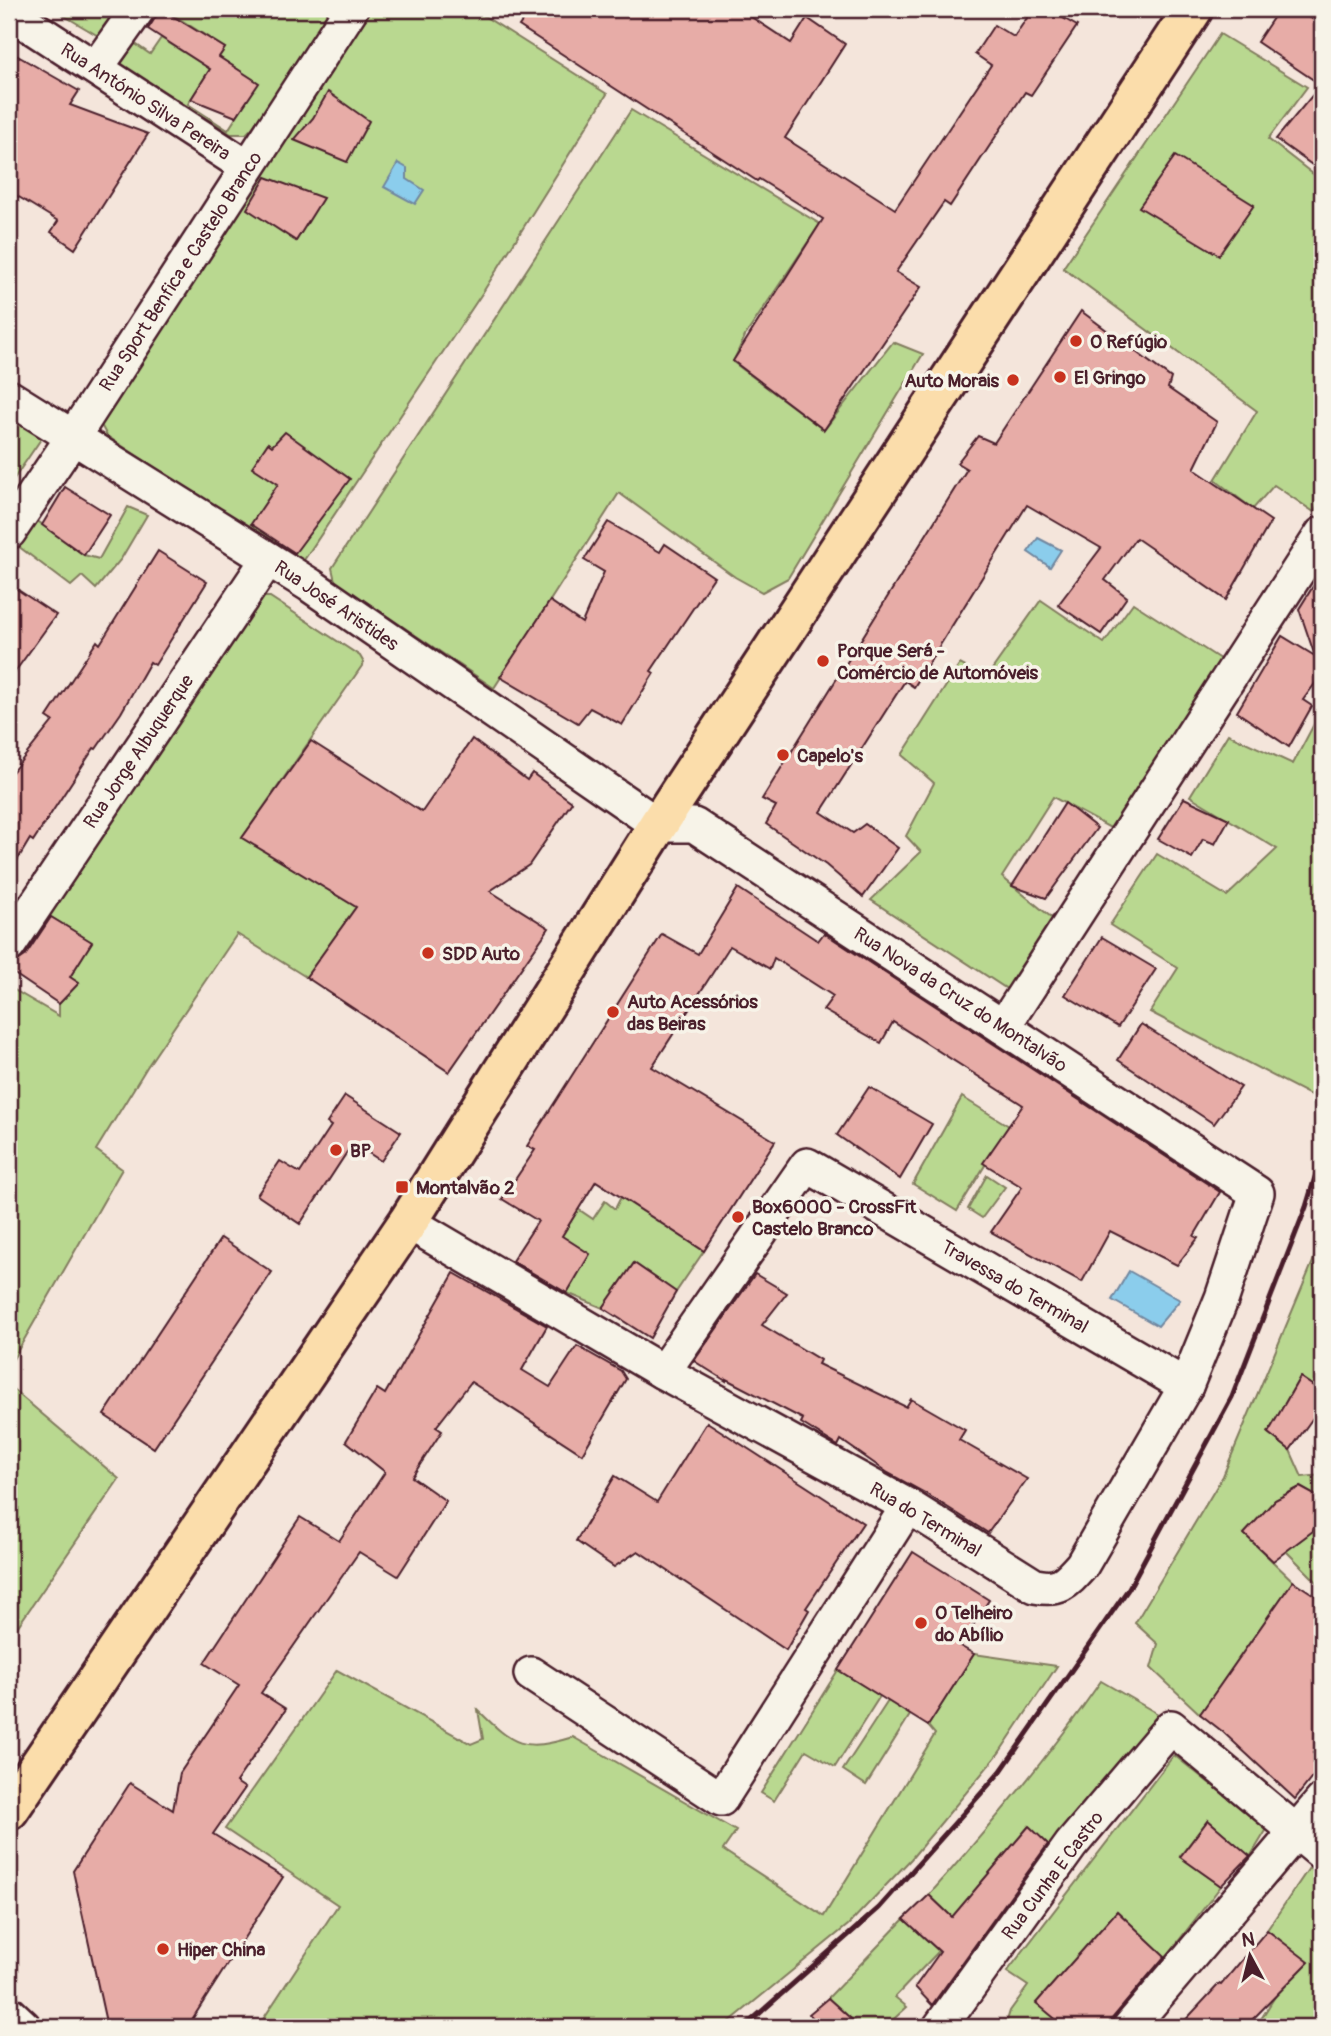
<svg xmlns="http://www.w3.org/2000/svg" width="1331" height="2036" viewBox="0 0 1331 2036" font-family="Pangolin,sans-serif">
<rect width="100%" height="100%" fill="#f4e5db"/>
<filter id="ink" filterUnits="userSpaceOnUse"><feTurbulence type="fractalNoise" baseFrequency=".0143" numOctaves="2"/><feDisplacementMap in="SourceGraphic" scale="14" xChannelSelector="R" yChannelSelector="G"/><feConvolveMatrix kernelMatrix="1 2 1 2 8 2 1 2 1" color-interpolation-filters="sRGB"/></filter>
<g filter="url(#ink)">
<g fill="#b9d890" stroke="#827c5e" stroke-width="2">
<path d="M53,9H118L100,37Z"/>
<path d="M164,9H331L259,121L246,134H231L117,62L131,41L150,54L161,38L210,69L188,104L228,130L258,83L219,57L225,48Z"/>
<path d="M370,9H473L607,94L483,292L302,563L107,436L101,425L103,411Z"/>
<path d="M1220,34L1307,87L1268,139L1322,181V499L1314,512L1274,485L1253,509L1215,480L1257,411L1063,268Z"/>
<path d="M631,110L820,224L745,336L733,362L824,430L893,342L923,354L788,578L762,592L735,577L619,493L494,688L335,581L332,568Z"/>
<path d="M9,413L43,436L9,486Z"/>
<path d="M128,507L147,515L121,559L96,589L82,576L71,586L18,546L36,520L84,555L99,559Z"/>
<path d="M258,597H270L360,656L364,663L242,838L356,907L306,977L237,934L147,1067L96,1150L122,1169L9,1366V987L59,1016V1004L78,984L70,977L91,942L48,915Z"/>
<path d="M1041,600L1104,643L1133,603L1223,661L1114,830L1053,797L1002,877L1057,922L1013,993L871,900L921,852L906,836L934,783L902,755L960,664L986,678Z"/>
<path d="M1322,709V1072L1310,1095L1150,1012L1178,968L1110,925L1157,854L1227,896L1277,849L1190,796L1228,734L1293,764Z"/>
<path d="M962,1097L1009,1126L957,1211L913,1184Z"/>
<path d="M987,1175L1005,1187L982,1218L968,1209Z"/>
<path d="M621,1197L704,1251L676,1292L634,1263L603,1308L567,1293L589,1254L549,1228L578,1209L593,1219L605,1201L615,1209Z"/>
<path d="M1322,1236V1392L1300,1377L1268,1433L1290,1450L1302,1477L1322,1475V1587L1286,1551L1313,1531L1322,1500L1300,1487L1275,1500L1244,1534L1293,1581L1200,1714L1151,1668L1158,1644L1135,1623L1223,1476L1312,1264Z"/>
<path d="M9,1386L119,1479L9,1639Z"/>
<path d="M974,1654L1057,1666L999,1753L911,1859L848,1925L723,2027H258L338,1905L225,1829L337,1670L471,1744L483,1739L478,1710C514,1746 523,1752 573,1737L736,1831L723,1850L824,1916L935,1734L928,1726Z"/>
<path d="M838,1670L880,1696L835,1767L806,1750L774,1801L761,1793Z"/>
<path d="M1101,1681L1158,1714L1157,1734L1056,1851L1028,1827L974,1891L1007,1926L988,1951L929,1895C991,1825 1048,1758 1101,1681Z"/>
<path d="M888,1701L910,1715L866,1785L843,1770Z"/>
<path d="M1174,1755L1267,1829L1250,1857L1208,1820L1180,1856L1221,1886L1166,1957L1117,1911L1037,2003L1065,2027H1005L1010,2011L1028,1986L1007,1972Z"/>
<path d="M1309,1868L1322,1879V2027H1256L1276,1995L1308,1962L1267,1930Z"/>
<path d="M904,1919L939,1951L895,1997L907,2007L885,2027H860L828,1998Z"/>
</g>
<g fill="#8bcdec" stroke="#71879f" stroke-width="2">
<path d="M398,163L407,168V179L424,190L415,204L384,187Z"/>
<path d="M1038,538L1061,550L1050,567L1028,552Z"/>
<path d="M1129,1271L1180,1300L1158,1326L1112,1300Z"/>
</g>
<g fill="#e7aca7" stroke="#4a1f2b" stroke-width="2">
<path d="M161,9L225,48L219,57L259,83L236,117L191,99L210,69L148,29Z"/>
<path d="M531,9H739L791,43L807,18L845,44L785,138L895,209L991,65L975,54L994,25L1014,37L1033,9H1047L1077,26L1031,95L1025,92L950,206L944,202L896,272L921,287L824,430L733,361L823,219L759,179L757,181L519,26Z"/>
<path d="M1279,9H1296L1322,25V172L1276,139L1321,85L1257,42Z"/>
<path d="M9,51L79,91L70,105L148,134L75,249L51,232L58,221L9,191Z"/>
<path d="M328,92L369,121L347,162L294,140L313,118Z"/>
<path d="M1175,156L1254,205L1219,255L1139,207Z"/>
<path d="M266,177L323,198L296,241L247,209Z"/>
<path d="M1081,311L1171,378L1168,388L1217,422L1194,469L1271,521L1226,600L1136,538L1105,580L1127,597L1101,634L1058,605L1101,548L1027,505L914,687L905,681L821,812L853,833L865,824L898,848L863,897L826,865L766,824L776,806L762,799L967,469L957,463L978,436L994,443Z"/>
<path d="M285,432L350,479L295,553L251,524L278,484L252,467L268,443L272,446Z"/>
<path d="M65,487L110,515L84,555L42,525Z"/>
<path d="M608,522L660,552L665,544L714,577L651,671L654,673L622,725L590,708L578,723L500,677L550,601L582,623L604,572L584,560Z"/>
<path d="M158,551L207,582L155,665L150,662L121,713L96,749L94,748L33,841L30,839L9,874V776L53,721L47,717L97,641L100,644Z"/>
<path d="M1322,572V674L1303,700L1312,706L1289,747L1237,712L1282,636L1315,656L1299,609Z"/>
<path d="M9,584L56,615L9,680Z"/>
<path d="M472,739L527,780L532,773L572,802L529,865L490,891L549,928L449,1072L306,977L356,907L242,838L311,741L422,812Z"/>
<path d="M1184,798L1229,819L1215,844L1203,839L1192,858L1158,839Z"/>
<path d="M1065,803L1097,828L1046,898L1012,886Z"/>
<path d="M738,888L818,941L824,933L1220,1192L1194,1236L1198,1238L1177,1265L1110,1231L1082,1282L991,1232L1022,1187L983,1163L1023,1105L893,1022L881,1043L823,1010L833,996L774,958L770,969L730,946L652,1067L775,1141L704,1251L596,1181L562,1236L590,1254L567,1293L512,1261L538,1221L502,1199L535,1150L527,1146L662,934L698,954Z"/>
<path d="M51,917L92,942L70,977L79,983L59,1004L10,971L15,963L25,956Z"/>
<path d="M1102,937L1156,969L1118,1027L1065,995Z"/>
<path d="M1141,1024L1241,1087L1214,1124L1118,1060Z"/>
<path d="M869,1087L932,1124L900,1179L837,1135Z"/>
<path d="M345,1096L401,1132L381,1161L353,1143L300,1224L257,1195L280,1161L300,1173L331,1126L327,1123Z"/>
<path d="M221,1238L272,1272L154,1448L104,1415Z"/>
<path d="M634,1263L676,1292L650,1338L603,1308Z"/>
<path d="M454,1273L547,1326L522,1370L550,1387L577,1346L621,1371L626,1379L582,1454L471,1382L436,1427L442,1431L412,1477L446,1501L398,1576L359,1552L261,1693L286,1709L236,1782L245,1788L213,1834L283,1877L191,2021L164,2027H107L73,1871L130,1783L173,1810L180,1773L239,1685L204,1663L300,1517L339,1541L385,1472L346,1441L377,1389L385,1394Z"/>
<path d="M755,1274L787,1293L762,1325L820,1360L818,1364L906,1407L911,1399L965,1430L959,1440L1027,1479L988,1533L925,1493L888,1473L841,1440L838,1446L801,1423L803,1419L726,1379V1381L694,1361Z"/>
<path d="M1300,1377L1322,1392V1405L1290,1450L1268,1433Z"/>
<path d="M707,1422L863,1523L806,1608L809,1610L786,1650L638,1551L614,1567L576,1541L615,1476L657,1502Z"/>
<path d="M1300,1487L1322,1499L1313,1531L1273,1561L1244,1534L1275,1500Z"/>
<path d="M913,1552L989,1600L960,1646L974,1654L928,1726L838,1670Z"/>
<path d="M1293,1581L1322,1600V1742L1313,1753L1322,1761V1765L1295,1799L1223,1732L1200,1714Z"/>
<path d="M1208,1820L1250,1856L1221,1886L1180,1857Z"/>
<path d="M1029,1826L1048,1844L932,2005L915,1987L940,1952L904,1919L929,1895L952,1917Z"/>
<path d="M1117,1911L1165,1956L1105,2027H1065L1036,2003Z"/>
<path d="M1267,1930L1309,1962L1245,2027H1179L1219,1984L1221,1985Z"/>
<path d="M828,1998L860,2027H822L809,2014Z"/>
</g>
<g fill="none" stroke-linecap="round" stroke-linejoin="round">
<defs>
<g id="minor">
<path d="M9,12L247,167"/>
<path d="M96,68L138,9"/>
<path d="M9,397L310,585L658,825H694L1257,1193L1222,1298L1186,1386L1082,1565C1066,1583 1060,1591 1035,1586L908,1506L663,1372L408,1222"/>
<path d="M9,532L73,437L351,9"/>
<path d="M9,945L268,559"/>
<path d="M1003,1027L1322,534"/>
<path d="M663,1372L807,1165L1186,1386"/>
<path d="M531,1674L721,1799L908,1506"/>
<path d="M9,2013L24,2027"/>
<path d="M940,2027L1071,1845L1171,1727L1322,1853"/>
<path d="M1130,2027L1322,1801"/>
</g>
<path id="major" d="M9,1810L408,1222L658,825L1193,9"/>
</defs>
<use href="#minor" stroke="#4a1f2b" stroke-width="38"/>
<use href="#major" stroke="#4a1f2b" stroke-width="44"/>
<use href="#minor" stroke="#f7f3e8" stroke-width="33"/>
<use href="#major" stroke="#fbddab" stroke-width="38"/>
<path stroke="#4a1f2b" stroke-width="5" d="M744,2027L879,1908L1001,1771L1129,1588L1232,1397L1306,1207L1322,1154"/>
</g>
</g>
<g fill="#c8321e" stroke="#f7f3e8" stroke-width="2.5">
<circle cx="1076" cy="341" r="7"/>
<circle cx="1060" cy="377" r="7"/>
<circle cx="1013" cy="380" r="7"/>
<circle cx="823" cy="661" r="7"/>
<circle cx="783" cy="755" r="7"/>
<circle cx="428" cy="953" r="7"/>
<circle cx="613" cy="1012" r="7"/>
<circle cx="336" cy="1150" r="7"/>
<rect x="395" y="1180" width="14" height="14" rx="3.5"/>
<circle cx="738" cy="1217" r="7"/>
<circle cx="921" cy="1623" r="7"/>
<circle cx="163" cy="1949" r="7"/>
</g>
<g text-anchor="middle" stroke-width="7" stroke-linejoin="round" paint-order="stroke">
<g font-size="19" fill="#4a1f2b" stroke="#f7f3e8">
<text transform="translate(146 101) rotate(33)" y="7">Rua António Silva Pereira</text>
<text transform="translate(180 271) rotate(-57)" y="7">Rua Sport Benfica e Castelo Branco</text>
<text transform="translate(337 605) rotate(34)" y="7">Rua José Aristides</text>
<text transform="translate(138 751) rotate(-56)" y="7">Rua Jorge Albuquerque</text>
<text transform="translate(961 999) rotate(33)" y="7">Rua Nova da Cruz do Montalvão</text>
<text transform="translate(1015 1286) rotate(30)" y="7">Travessa do Terminal</text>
<text transform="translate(926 1519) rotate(31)" y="7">Rua do Terminal</text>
<text transform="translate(1052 1875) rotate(-53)" y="7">Rua Cunha E Castro</text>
</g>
<g font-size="19" font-weight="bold" fill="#4a1f2b" stroke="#f7f3e8" text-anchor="start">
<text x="1090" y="348">O Refúgio</text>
<text x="1074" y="384">El Gringo</text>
<text x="999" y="387" text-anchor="end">Auto Morais</text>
<text x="837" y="657">Porque Será -<tspan x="837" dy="22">Comércio de Automóveis</tspan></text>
<text x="797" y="762">Capelo's</text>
<text x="442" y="960">SDD Auto</text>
<text x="627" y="1008">Auto Acessórios<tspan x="627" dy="22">das Beiras</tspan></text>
<text x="350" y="1157">BP</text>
<text x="416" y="1194">Montalvão 2</text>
<text x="752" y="1213">Box6000 - CrossFit<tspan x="752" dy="22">Castelo Branco</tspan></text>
<text x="935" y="1619">O Telheiro<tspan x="935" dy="22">do Abílio</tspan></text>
<text x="177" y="1956">Hiper China</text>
</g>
</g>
<rect width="1331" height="2036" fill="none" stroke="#f7f3e8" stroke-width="35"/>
<rect x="18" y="18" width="1296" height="2001" fill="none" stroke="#4a1f2b" stroke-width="2.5" filter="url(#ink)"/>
<g transform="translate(1250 1956) rotate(353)" stroke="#f7f3e8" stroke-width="5" paint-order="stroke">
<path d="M0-5L12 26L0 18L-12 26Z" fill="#4a1f2b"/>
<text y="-10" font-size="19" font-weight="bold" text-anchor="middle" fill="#4a1f2b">N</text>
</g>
</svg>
